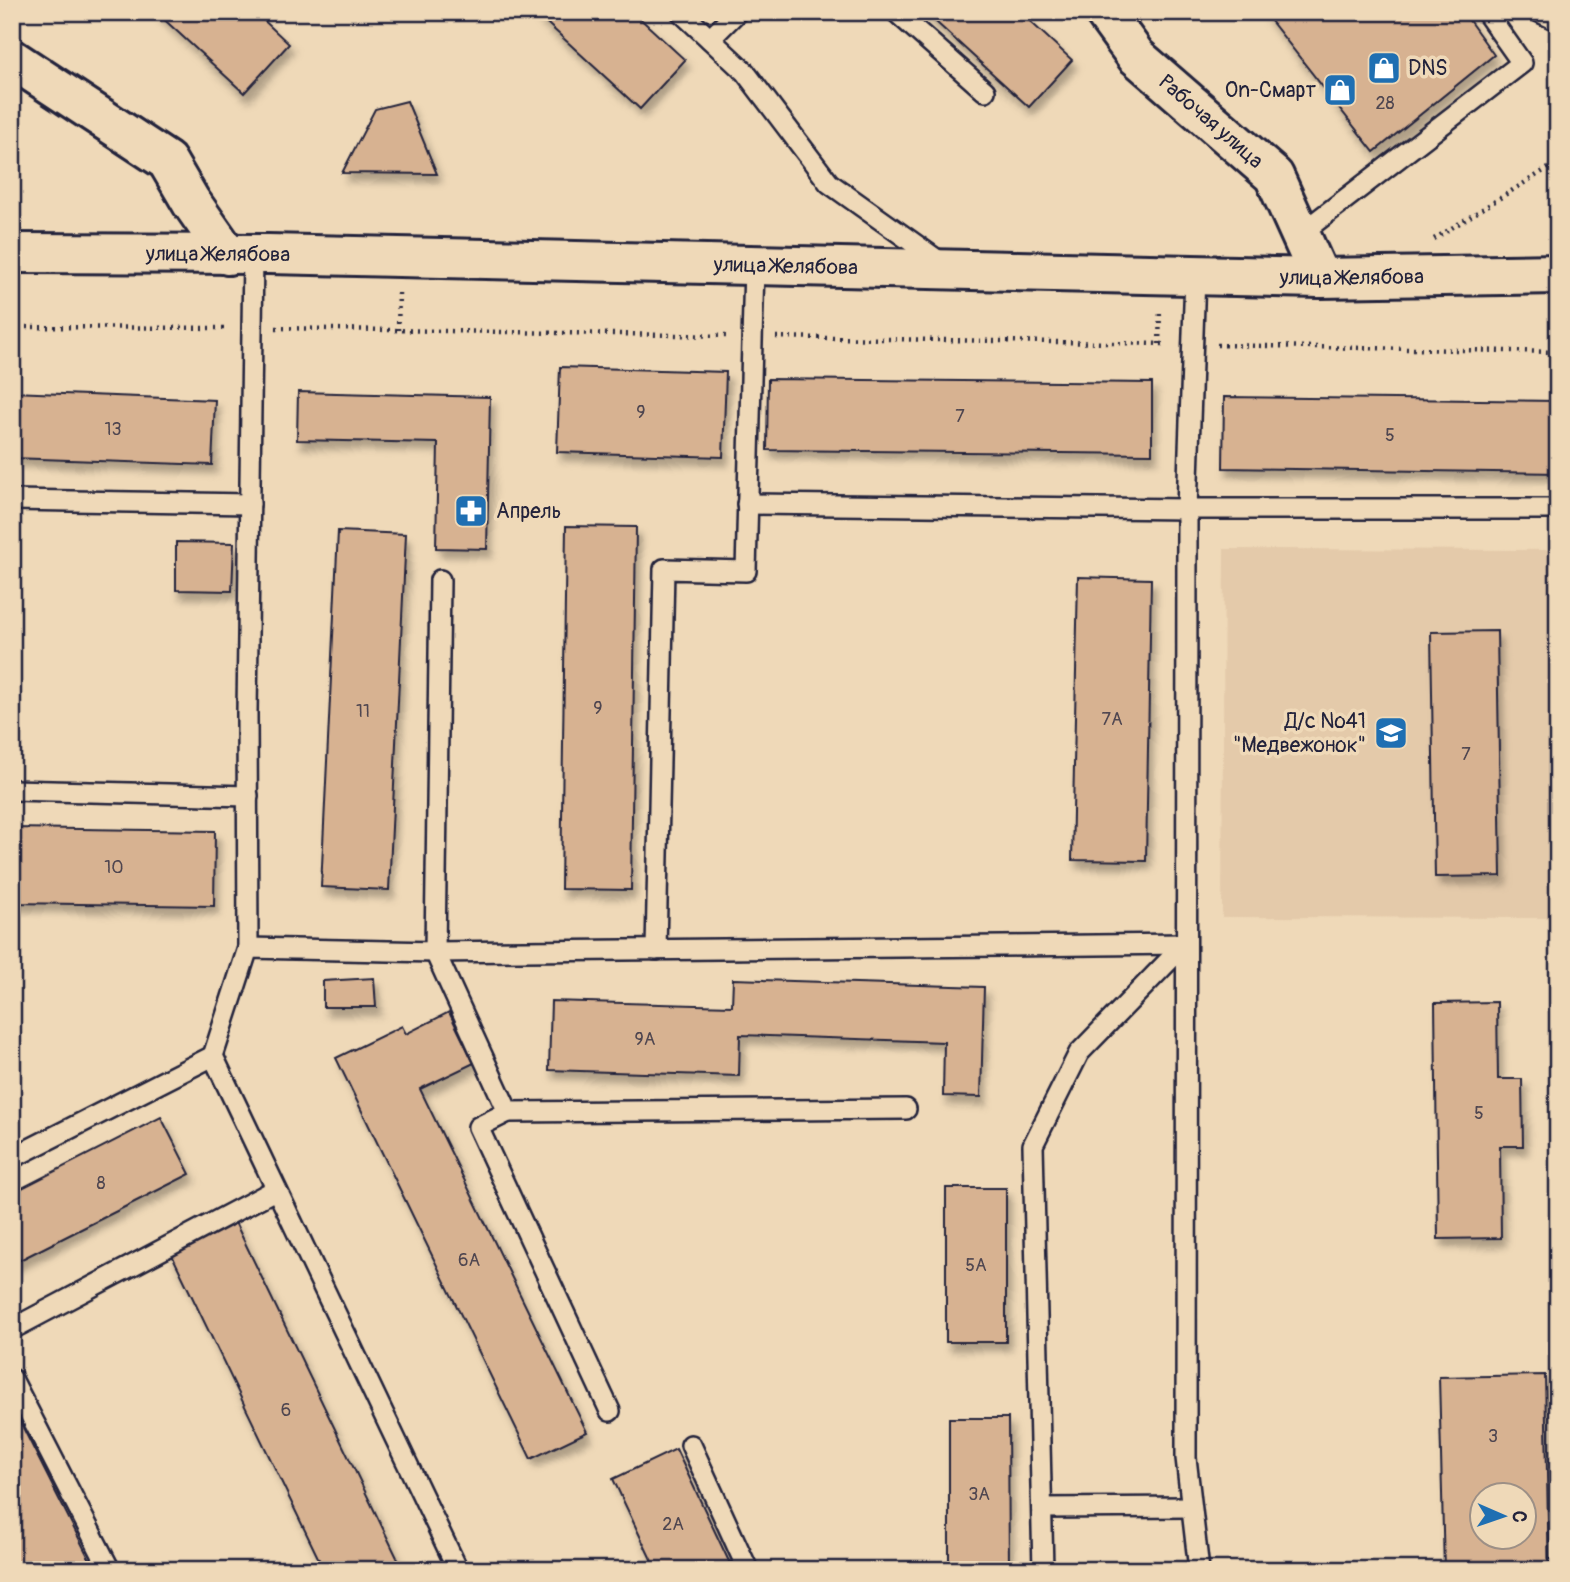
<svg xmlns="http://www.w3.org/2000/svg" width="1570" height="1582" viewBox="0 0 1570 1582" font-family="Pangolin,sans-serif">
<defs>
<filter id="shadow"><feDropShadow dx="4.5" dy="8" stdDeviation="3.5" flood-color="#0004"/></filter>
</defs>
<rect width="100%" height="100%" fill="#efd9b8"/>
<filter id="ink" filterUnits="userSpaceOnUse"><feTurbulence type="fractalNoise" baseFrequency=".0143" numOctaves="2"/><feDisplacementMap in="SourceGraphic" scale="14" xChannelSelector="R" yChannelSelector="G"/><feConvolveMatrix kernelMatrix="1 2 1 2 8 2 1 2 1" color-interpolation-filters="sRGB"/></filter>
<g filter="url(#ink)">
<path fill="#e4caaa" d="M1224,549L1558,550V918L1222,917Z"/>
<g fill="#d7b291" stroke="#22223b" stroke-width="2" fill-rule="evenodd" filter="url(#shadow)">
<path d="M156,12H255L289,44L244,93Z"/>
<path d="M535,12H633L685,60L640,109Z"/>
<path d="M925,12H1020L1072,60L1029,107Z"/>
<path d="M1264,12H1463L1494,55L1374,152Z"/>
<path d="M407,101L437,174L342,173L375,109Z"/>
<path d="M560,367L726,372L723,457L557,452Z"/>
<path d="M768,379L1152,383V454L767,450Z"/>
<path d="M12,392L215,400L212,465L12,458Z"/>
<path d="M298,392L490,397L487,549L436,548L438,443L297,440Z"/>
<path d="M1224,397L1558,401V473L1223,468Z"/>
<path d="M566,526L636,527L631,890L561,889Z"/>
<path d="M338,531L406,534L389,890L321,887Z"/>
<path d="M176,542L234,543L232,591L176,590Z"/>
<path d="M1078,577L1151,579L1146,861L1072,860Z"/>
<path d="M1497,631L1501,876L1435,877L1431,632Z"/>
<path d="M12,828L215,831L214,906L12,903Z"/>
<path d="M374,978L376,1007H323V981Z"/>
<path d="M733,979L984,987L981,1097L943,1096L944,1042L740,1035L739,1076L549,1070L551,1001L732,1006Z"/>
<path d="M1497,1002L1498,1079H1522L1523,1146H1500L1501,1238L1438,1239L1435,1003Z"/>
<path d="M449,1012L474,1063L420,1089L587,1432L531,1459L336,1058L402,1026L406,1034Z"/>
<path d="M161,1117L190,1174L12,1264V1193Z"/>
<rect x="946" y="1188" width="60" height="154"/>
<path d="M234,1220L403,1570H324L170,1251Z"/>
<path d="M1545,1375L1549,1570H1444L1439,1377ZM1482,1494H1524V1536H1482Z"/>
<path d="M12,1406L95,1570H12Z"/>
<path d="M949,1418H1008L1009,1570H949Z"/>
<path d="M676,1449L733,1570H656L613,1479Z"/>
</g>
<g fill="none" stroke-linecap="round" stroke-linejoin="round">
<defs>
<g id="lane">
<path d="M681,12L745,72L829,183L943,264"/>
<path d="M896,12L985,91"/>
<path d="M1539,12L1558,21"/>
<path d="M710,39L737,12"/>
<path d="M1300,234L1522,63L1486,12"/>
<path d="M1195,275L1187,509L1186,1458L1199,1570"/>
<path d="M12,500L250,504"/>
<path d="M747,504L1187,509H1558"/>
<path d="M440,580L435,952L508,1112L478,1127L610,1411"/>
<path d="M12,790L248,796"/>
<path d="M248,948L247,713L253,254"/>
<path d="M656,950L664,569L746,571L754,266"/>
<path d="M508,1112L906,1109"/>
<path d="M12,1158L213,1056"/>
<path d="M12,1329L275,1190"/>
<path d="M12,1379L110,1570"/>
<path d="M691,1445L748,1570"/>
<path d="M1043,1508L1191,1507"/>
<path d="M458,1570L213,1056L248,948L435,952L1185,944"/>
<path d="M1043,1570L1033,1145L1079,1053L1185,944"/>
</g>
<g id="street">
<path id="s1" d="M1104,12L1136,56L1274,176L1320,278"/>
<path d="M12,59L167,161L191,202L228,255"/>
</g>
<g id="secondary">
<path id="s2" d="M12,253L269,254L1320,278L1558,274"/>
</g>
</defs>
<use href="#lane" stroke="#22223b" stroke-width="24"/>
<use href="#street" stroke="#22223b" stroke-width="44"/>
<use href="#secondary" stroke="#22223b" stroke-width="44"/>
<g stroke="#22223b" stroke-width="4.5" stroke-dasharray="2 5" stroke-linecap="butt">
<path d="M1434,239L1558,162"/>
<path d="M12,327L228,328"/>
<path d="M276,328L729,336"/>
<path d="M398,330L399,293"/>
<path d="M776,337L1166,344"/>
<path d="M1159,344L1160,309"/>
<path d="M1217,345L1558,352"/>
</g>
<use href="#lane" stroke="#efd9b8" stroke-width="19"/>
<use href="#street" stroke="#efd9b8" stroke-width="38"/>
<use href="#secondary" stroke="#efd9b8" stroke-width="38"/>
</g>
</g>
<defs>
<symbol id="shop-square" viewBox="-11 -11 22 22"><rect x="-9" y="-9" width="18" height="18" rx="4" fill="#1f6fb2" stroke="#efd9b8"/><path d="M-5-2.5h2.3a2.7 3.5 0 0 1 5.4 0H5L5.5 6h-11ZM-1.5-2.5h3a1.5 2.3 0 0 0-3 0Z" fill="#fff"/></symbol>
<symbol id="pharmacy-square" viewBox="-11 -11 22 22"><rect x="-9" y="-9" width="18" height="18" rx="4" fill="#1f6fb2" stroke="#efd9b8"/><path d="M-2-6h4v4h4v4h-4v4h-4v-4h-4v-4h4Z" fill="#fff"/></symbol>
<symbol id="school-square" viewBox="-11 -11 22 22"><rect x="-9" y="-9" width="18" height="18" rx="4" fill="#1f6fb2" stroke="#efd9b8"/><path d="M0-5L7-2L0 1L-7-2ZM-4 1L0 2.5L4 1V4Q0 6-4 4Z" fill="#fff"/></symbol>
</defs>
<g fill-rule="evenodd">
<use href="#shop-square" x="1365" y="49" width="38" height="38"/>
<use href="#shop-square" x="1321" y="71" width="38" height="38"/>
<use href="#pharmacy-square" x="452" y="492" width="38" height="38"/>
<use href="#school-square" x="1372" y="714" width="38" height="38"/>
</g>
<g text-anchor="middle" stroke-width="7" stroke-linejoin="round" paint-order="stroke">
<g font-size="18" fill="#4f4650">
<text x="1385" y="109">28</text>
<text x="641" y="418">9</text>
<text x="960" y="422">7</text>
<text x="113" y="435">13</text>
<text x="1390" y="441">5</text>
<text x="598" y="714">9</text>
<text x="363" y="717">11</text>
<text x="1112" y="725">7А</text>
<text x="1466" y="760">7</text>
<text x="114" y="873">10</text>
<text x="645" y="1045">9А</text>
<text x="1479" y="1119">5</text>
<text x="101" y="1189">8</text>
<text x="469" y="1266">6А</text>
<text x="976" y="1271">5А</text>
<text x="286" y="1416">6</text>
<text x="1493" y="1442">3</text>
<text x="979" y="1500">3А</text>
<text x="673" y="1530">2А</text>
</g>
<g font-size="21" fill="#22223b" stroke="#efd9b8" text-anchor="start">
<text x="1408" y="75">DNS</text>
<text x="1316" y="97" text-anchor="end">On-Смарт</text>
<text x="496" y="518">Апрель</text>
<text x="1366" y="728" text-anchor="end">Д/с №41<tspan x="1366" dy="24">"Медвежонок"</tspan></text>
</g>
<g font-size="21" fill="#22223b" stroke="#efd9b8">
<text dy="7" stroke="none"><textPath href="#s1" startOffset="154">Рабочая улица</textPath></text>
<text dy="7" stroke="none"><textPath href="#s2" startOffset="206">улица Желябова</textPath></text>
<text dy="7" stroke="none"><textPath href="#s2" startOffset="774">улица Желябова</textPath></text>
<text dy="7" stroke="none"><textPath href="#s2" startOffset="1340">улица Желябова</textPath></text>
</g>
</g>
<rect width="1570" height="1582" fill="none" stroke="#efd9b8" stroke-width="42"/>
<rect x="21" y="21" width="1528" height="1540" fill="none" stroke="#22223b" stroke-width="2.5" filter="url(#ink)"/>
<g transform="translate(1503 1516) rotate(92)"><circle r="33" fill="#efd9b8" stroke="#9d9086" stroke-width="2"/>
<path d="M0-5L12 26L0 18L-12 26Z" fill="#1f6fb2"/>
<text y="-10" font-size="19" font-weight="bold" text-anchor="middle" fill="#22223b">С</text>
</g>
</svg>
